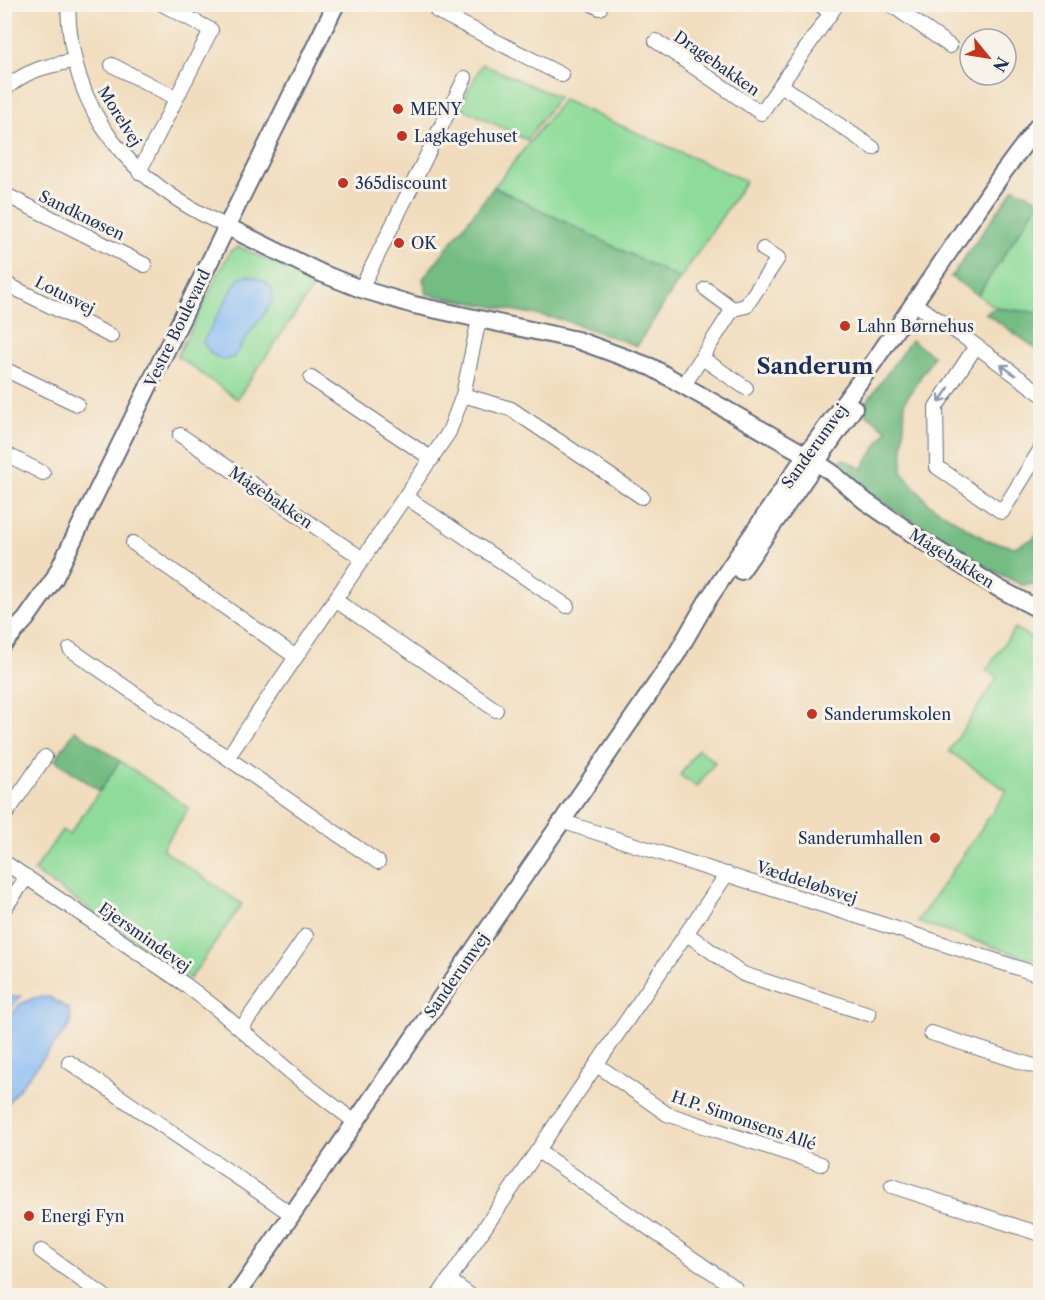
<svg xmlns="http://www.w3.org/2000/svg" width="1045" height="1300" viewBox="0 0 1045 1300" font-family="'Libre Caslon Text',serif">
<rect width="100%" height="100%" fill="#f7f3e8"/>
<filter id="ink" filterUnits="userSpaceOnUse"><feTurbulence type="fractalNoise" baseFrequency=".0167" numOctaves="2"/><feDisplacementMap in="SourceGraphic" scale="12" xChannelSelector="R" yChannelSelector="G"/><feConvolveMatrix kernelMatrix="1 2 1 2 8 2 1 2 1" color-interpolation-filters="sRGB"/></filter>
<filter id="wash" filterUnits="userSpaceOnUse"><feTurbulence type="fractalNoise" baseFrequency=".008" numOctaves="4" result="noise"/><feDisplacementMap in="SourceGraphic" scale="24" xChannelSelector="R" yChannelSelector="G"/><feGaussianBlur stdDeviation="1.35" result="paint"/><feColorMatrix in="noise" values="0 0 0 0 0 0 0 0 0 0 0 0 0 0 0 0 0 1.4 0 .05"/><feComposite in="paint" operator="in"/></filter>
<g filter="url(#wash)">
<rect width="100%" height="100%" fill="#f1ddbd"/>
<g fill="#8fdc9a" stroke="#55867c" stroke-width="1.5">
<path d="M482,64L558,97L527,140L460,107Z"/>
<path d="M563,100L746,181L680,279L494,187Z"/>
<path d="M1040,200V313L996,308L978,295Z"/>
<path d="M239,247L317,282L237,399L177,356L230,251Z"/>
<path d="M1015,628L1040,644V962L917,922L1007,791L949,751L997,678L986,670Z"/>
<path d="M698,749L715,762L697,787L680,775Z"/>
<path d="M120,761L189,808L162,849L242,904L190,979L34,871L62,830L69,835Z"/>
</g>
<g fill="#73bc82" stroke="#477670" stroke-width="1.5">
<path d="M494,187L680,279L637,346L564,320L427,294L423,279Z"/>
<path d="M1014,188L1040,200L978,295L951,277Z"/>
<path d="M996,308L1040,313V351L985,313Z"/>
<path d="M911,340L934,356L905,401L902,472L929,504L986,540L1014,547L1033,539L1040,529V584L1022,585L957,552L837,470L836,463L844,459L862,469L887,430L861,410Z"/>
<path d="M75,730L120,761L100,791L55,760Z"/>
</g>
<g fill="#87bbf5" stroke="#5175aa" stroke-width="1.5">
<path d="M248,275L264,281L272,288V301L263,316L248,335L234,357L223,360L211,354L203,342L238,279Z"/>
<path d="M21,996L5,1015V998Z"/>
<path d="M49,997L69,1009L71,1024L5,1106V1024L20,1004L34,998Z"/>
</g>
</g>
<g filter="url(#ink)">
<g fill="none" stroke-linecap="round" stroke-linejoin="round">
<defs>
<g id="minor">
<path d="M68,4C70,115 131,183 228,227"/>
<path d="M440,4L437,11L562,75"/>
<path d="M592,4L600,8"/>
<path d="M819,4L831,13"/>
<path d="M890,4L950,46"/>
<path d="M656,41L761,113L837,4"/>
<path d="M112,65L176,98"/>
<path d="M781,85L873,148"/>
<path d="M4,91C22,71 49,65 74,61"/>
<path d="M139,172L211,30L162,4"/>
<path d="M4,194L145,265"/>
<path d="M4,283L111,336"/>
<path d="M361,289L465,78"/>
<path d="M706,289L733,309"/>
<path d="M921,308L964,337L1040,393"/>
<path d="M976,346L936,407L937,467L1002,512L1040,450"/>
<path d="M702,358L746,388"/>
<path d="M4,369L77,404"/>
<path d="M311,378L432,459"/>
<path d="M684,385L733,309L746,306L778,258L763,249"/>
<path d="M463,395L511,409L642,497"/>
<path d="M180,435L363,559"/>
<path d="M4,453L43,473"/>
<path d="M406,497L567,606"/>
<path d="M133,543L296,657"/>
<path d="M335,600L496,710"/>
<path d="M70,649L378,862"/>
<path d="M228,757L449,432L463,395L479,319"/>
<path d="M4,817L45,757"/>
<path d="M563,819L570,824L1040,975"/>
<path d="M4,862L186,985L217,1009L295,1076L355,1122"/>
<path d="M4,909L27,877"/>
<path d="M687,934L743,974L869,1014"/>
<path d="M241,1029L306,936"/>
<path d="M931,1033L1040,1068"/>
<path d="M69,1062L291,1214"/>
<path d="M597,1065L667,1114L821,1164"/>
<path d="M538,1151L735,1288"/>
<path d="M892,1186L1040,1234"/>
<path d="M41,1251L104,1296"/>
<path d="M449,1280L471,1296"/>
<path d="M438,1296L727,874"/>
</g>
<g id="tertiary">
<path d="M228,227L321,273L361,289L414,305L577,340L651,367L806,455L831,472L865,501L926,543L998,588L1040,610"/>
<path d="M741,571L854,408"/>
<path d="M4,643L26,619L54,579L336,4"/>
<path d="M236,1296L676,655L707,601L806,455L873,363L1002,174L1040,123"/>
</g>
</defs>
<use href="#minor" stroke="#666c7f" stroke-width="16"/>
<use href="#tertiary" stroke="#666c7f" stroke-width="20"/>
<use href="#minor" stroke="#fff" stroke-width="14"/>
<use href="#tertiary" stroke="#fff" stroke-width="16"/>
</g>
<defs><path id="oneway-shaft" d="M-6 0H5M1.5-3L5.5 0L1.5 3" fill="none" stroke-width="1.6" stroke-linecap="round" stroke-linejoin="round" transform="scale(1.5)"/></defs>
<g stroke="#8d97ae">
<use href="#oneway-shaft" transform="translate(1008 370) rotate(-144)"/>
<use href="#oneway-shaft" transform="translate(944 395) rotate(124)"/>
</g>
</g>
<g fill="#c8321e" stroke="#f7f3e8" stroke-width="2">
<circle cx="398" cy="109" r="6"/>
<circle cx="402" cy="136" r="6"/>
<circle cx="343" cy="183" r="6"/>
<circle cx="399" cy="243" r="6"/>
<circle cx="845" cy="326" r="6"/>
<circle cx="812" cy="714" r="6"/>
<circle cx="935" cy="838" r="6"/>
<circle cx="29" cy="1216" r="6"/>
</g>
<g text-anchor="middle" stroke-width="6" stroke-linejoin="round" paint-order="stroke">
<g font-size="16" fill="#1b2f5e" stroke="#f7f3e8">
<text transform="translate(717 63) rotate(35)" y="6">Dragebakken</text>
<text transform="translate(120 116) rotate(58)" y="6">Morelvej</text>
<text transform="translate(82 215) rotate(26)" y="6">Sandknøsen</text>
<text transform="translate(65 295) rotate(27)" y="6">Lotusvej</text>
<text transform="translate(177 328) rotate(-64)" y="6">Vestre Boulevard</text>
<text transform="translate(814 446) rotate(-54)" y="6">Sanderumvej</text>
<text transform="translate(271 497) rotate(34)" y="6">Mågebakken</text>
<text transform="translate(952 558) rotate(32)" y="6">Mågebakken</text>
<text transform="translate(807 882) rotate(18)" y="6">Væddeløbsvej</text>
<text transform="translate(145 937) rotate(35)" y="6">Ejersmindevej</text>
<text transform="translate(456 975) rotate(-55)" y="6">Sanderumvej</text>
<text transform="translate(744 1120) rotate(19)" y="6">H.P. Simonsens Allé</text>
</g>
<g font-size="16" fill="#1b2f5e" stroke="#f7f3e8" text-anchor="start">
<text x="410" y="115">MENY</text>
<text x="414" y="142">Lagkagehuset</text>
<text x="355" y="189">365discount</text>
<text x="411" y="249">OK</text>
<text x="857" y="332">Lahn Børnehus</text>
<text x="824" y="720">Sanderumskolen</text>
<text x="923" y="844" text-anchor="end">Sanderumhallen</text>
<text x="41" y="1222">Energi Fyn</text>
</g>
<g font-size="22" font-weight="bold" fill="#1b2f5e" stroke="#f7f3e8">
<text x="815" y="374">Sanderum</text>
</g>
</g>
<rect width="1045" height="1300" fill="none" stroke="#f7f3e8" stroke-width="24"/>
<g transform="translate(988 57) rotate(120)"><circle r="28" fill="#f7f3e8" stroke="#9fa5b1" stroke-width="1.5"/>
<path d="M0-4.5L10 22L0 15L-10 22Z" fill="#c8321e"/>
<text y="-9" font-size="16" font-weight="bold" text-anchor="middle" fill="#1b2f5e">N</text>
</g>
</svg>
